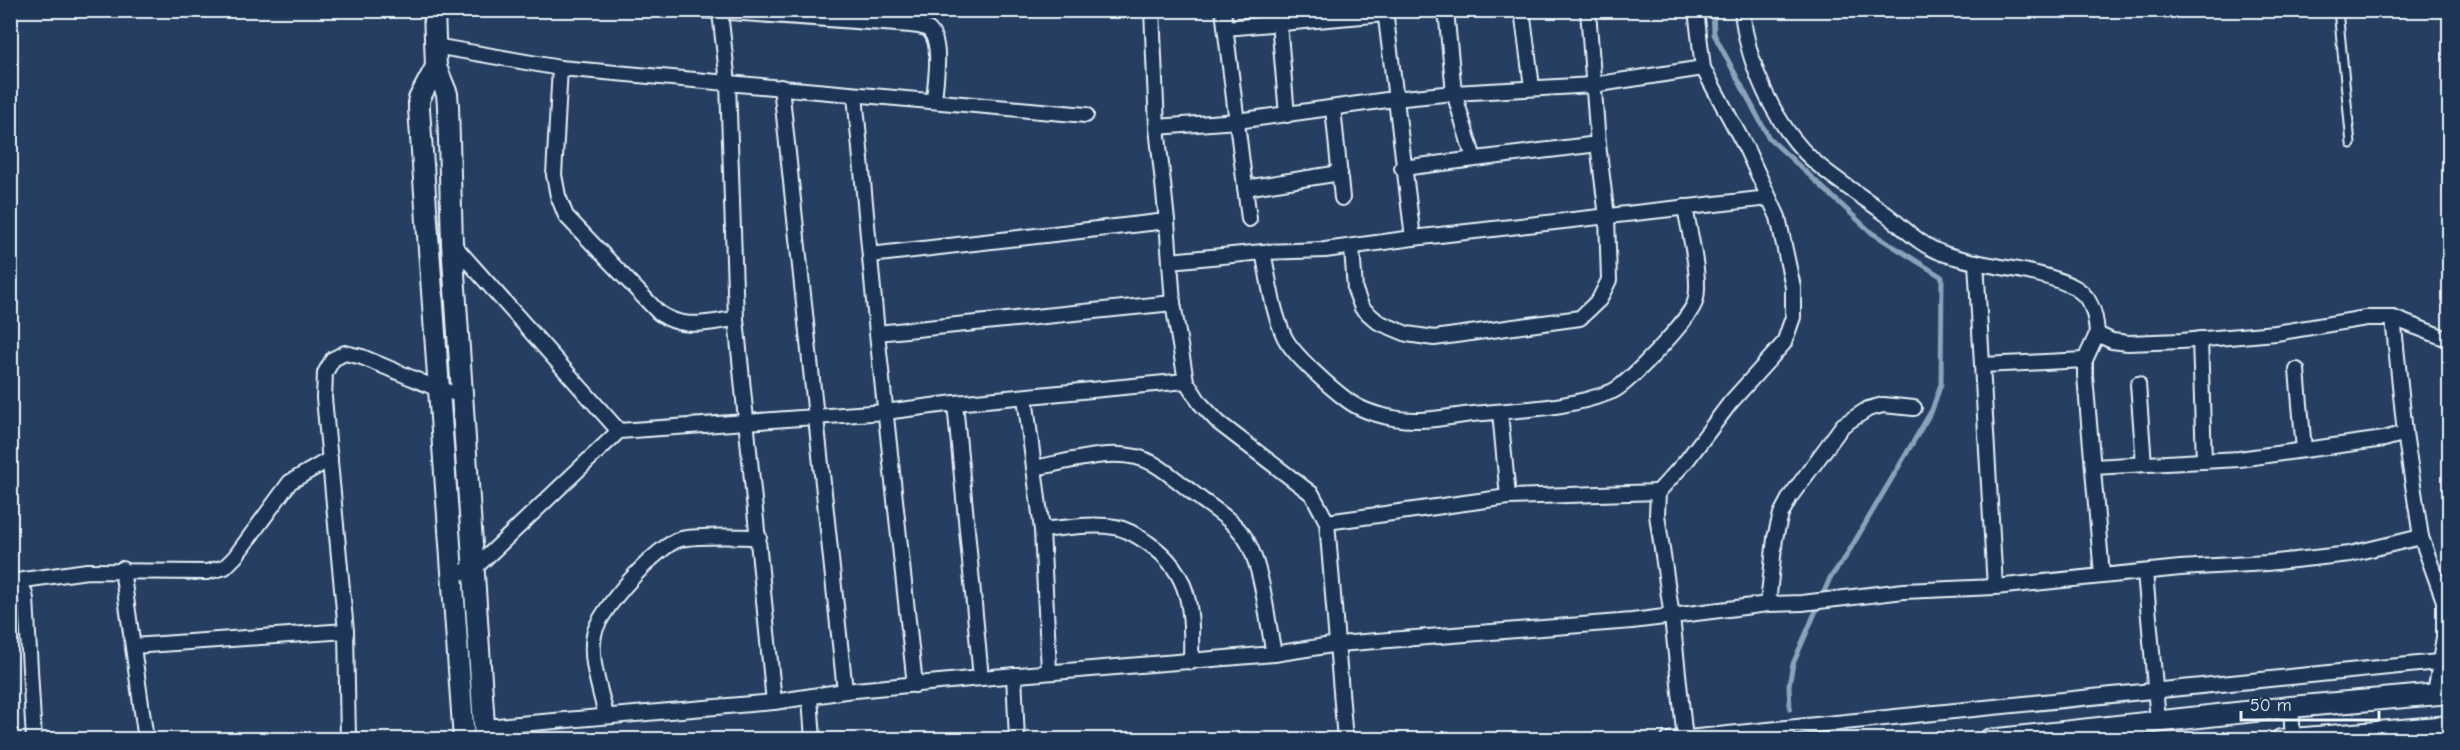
<svg xmlns="http://www.w3.org/2000/svg" width="2460" height="750" viewBox="0 0 2460 750" font-family="'Comic Neue',sans-serif">
<rect width="100%" height="100%" fill="#263e61"/>
<filter id="ink" filterUnits="userSpaceOnUse"><feTurbulence type="fractalNoise" baseFrequency=".0167" numOctaves="2"/><feDisplacementMap in="SourceGraphic" scale="12" xChannelSelector="R" yChannelSelector="G"/><feConvolveMatrix kernelMatrix="1 2 1 2 8 2 1 2 1" color-interpolation-filters="sRGB"/></filter>
<g filter="url(#ink)">
<g fill="none" stroke-linecap="round" stroke-linejoin="round">
<path stroke="#8aa2ba" stroke-width="5" d="M1713,10L1714,34L1769,138L1872,233L1942,277L1941,384L1932,410L1845,558L1830,578L1793,664L1789,685L1790,709"/>
<defs>
<path id="lane" d="M2338,10L2351,144"/>
<g id="street">
<path d="M701,10L911,25C917,26 924,26 929,30C943,43 935,83 934,101"/>
<path d="M1152,10L1157,127L1167,221L1173,303L1186,381L1200,403L1219,423L1312,494L1327,522L1345,740"/>
<path d="M1223,10L1249,219"/>
<path d="M1385,10L1413,238"/>
<path d="M1446,10L1454,93L1474,159"/>
<path d="M1522,10L1532,87"/>
<path d="M1742,10C1747,64 1775,127 1816,163C1838,182 1863,197 1886,214C1903,227 1921,246 1942,253C1983,268 2030,267 2070,285C2091,294 2096,314 2097,334L2112,341L2128,343L2181,341L2276,333L2366,318H2393L2450,340"/>
<path d="M720,12L728,83L736,319L774,702"/>
<path d="M1279,22L1287,115"/>
<path d="M1226,28L1385,14"/>
<path d="M435,46L560,68L1086,115"/>
<path d="M560,68L554,175L558,196L566,216L659,313C685,331 707,322 736,319"/>
<path d="M781,87L845,691"/>
<path d="M855,95L877,333L915,685"/>
<path d="M1333,108L1342,198"/>
<path d="M1157,127L1237,121L1394,99L1454,93L1593,85L1703,68"/>
<path d="M1402,168L1598,144"/>
<path d="M1245,188L1340,173"/>
<path d="M452,243L619,431"/>
<path d="M1352,247L1355,290L1362,308L1378,322L1407,334L1434,338L1580,318L1599,300L1609,280L1607,217L1598,144L1588,10"/>
<path d="M1263,252C1269,280 1272,310 1284,336C1292,354 1331,388 1347,400C1360,410 1377,415 1393,418C1424,424 1454,415 1483,413C1526,409 1572,408 1613,391C1629,383 1690,319 1695,302C1702,280 1689,231 1685,207"/>
<path d="M870,255L1167,221"/>
<path d="M1170,261L1263,252L1325,250L1413,238L1769,198"/>
<path d="M1976,262L1995,587"/>
<path d="M2393,318L2405,433"/>
<path d="M877,333L1173,303"/>
<path d="M2097,334L2085,360V376L2102,575"/>
<path d="M2200,339L2204,461"/>
<path d="M1982,365L2085,360"/>
<path d="M2297,370L2304,450"/>
<path d="M2138,384L2144,464"/>
<path d="M1025,397L1042,530L1049,671"/>
<path d="M955,403L981,678"/>
<path d="M1500,412L1508,497"/>
<path d="M2093,467L2239,459L2384,439L2405,433L2421,537L2444,601V637L2435,694"/>
<path d="M1034,468C1070,462 1120,444 1154,464C1171,474 1186,488 1202,500C1220,513 1241,526 1250,547C1264,578 1267,621 1274,654"/>
<path d="M1327,522L1508,497L1658,492"/>
<path d="M1042,530C1065,528 1091,523 1115,527C1127,529 1138,536 1148,543C1193,573 1192,614 1191,662"/>
<path d="M122,569L146,740"/>
<path d="M2145,572L2158,721"/>
<path d="M452,575L475,568L619,431L885,412L955,403L1186,381"/>
<path d="M10,578C21,583 24,588 26,599L34,740"/>
<path d="M17,581L87,571L207,572L225,567L235,557L290,482L330,459"/>
<path d="M1768,604L1775,538L1781,514L1790,497L1843,425L1868,409L1883,405L1914,408"/>
<path d="M133,646L346,631"/>
<path d="M1014,675L1017,740"/>
<path d="M810,697L813,740"/>
<path d="M2291,707L2293,740"/>
<path d="M606,716C601,691 589,661 594,635C597,612 658,544 681,539C701,535 737,537 759,537"/>
<path d="M485,727L774,702L845,691L981,678L1274,654L1338,644L1632,621L1768,604L1802,603L1904,591L1995,587L2180,568L2267,563L2350,554L2421,537"/>
<path d="M10,739L11,740"/>
<path d="M348,740L346,631L324,398L325,373L333,359L345,353L362,357L438,389L461,395"/>
<path d="M1668,740L2438,662"/>
<path d="M1685,740L1672,617L1657,515L1658,492L1687,460L1730,403L1784,343L1793,317V287L1778,217L1746,148L1703,68L1696,10"/>
</g>
<g id="secondary">
<path d="M434,10L436,67L447,94L448,106L452,243L485,740"/>
<path d="M436,67L419,99V109L464,740"/>
<path d="M1989,740L2291,707L2450,693"/>
<path d="M2281,740L2450,726"/>
</g>
</defs>
<use href="#lane" stroke="#e8f1f8" stroke-width="11"/>
<use href="#street" stroke="#e8f1f8" stroke-width="18"/>
<use href="#secondary" stroke="#e8f1f8" stroke-width="24"/>
<use href="#lane" stroke="#1d3557" stroke-width="7"/>
<use href="#street" stroke="#1d3557" stroke-width="14"/>
<use href="#secondary" stroke="#1d3557" stroke-width="20"/>
</g>
</g>
<rect width="2460" height="750" fill="none" stroke="#1d3557" stroke-width="36"/>
<rect x="18" y="18" width="2424" height="714" fill="none" stroke="#e8f1f8" stroke-width="2" filter="url(#ink)"/>
<path d="M2241 711v9h138v-9" fill="none" stroke="#e8f1f8" stroke-width="3"/>
<text x="2250" y="711" font-size="18" fill="#e8f1f8" stroke="#1d3557" stroke-width="4.5" paint-order="stroke">50 m</text>
</svg>
